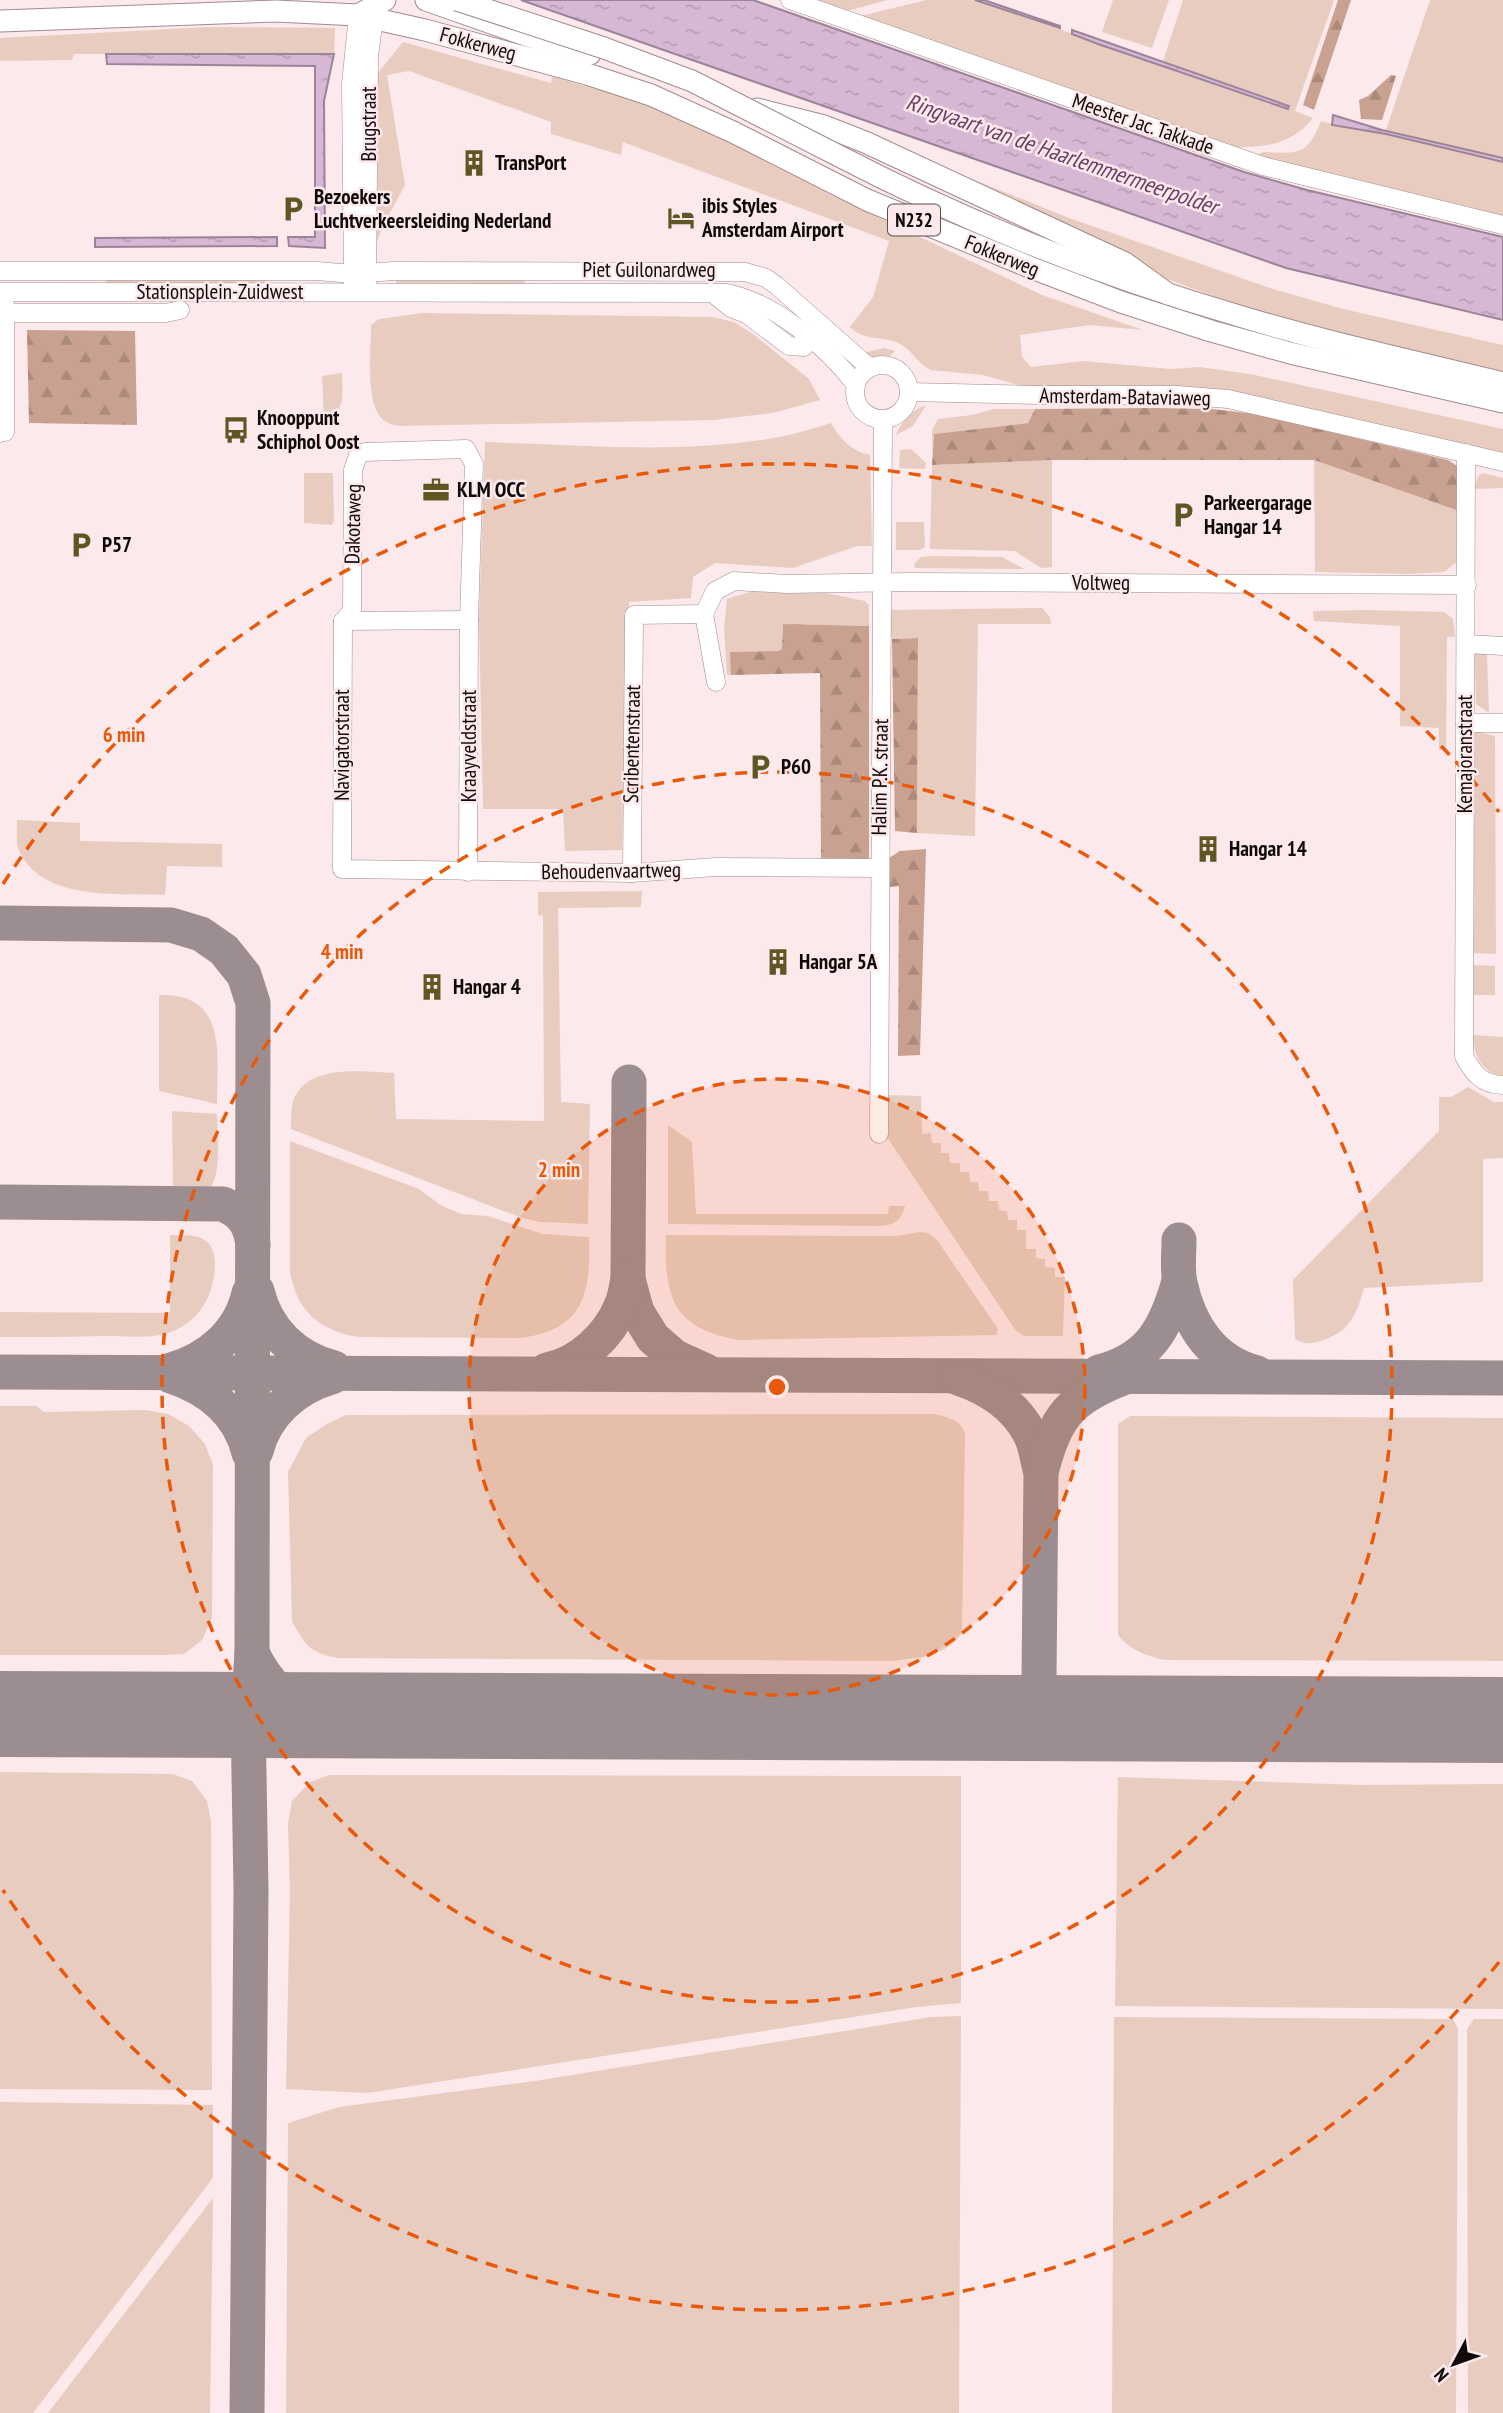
<svg xmlns="http://www.w3.org/2000/svg" width="1503" height="2413" viewBox="0 0 1503 2413" font-family="'PT Sans Narrow',sans-serif">
<defs>
<pattern id="forest-firs" width="22" height="20" patternUnits="userSpaceOnUse" patternTransform="scale(1.75)"><rect width="22" height="20" fill="#c8a190"/><path d="M5 1l3.5 6h-7zM16 11l3.5 6h-7z" fill="#ab897b"/></pattern>
<pattern id="water-ripples" width="26" height="14" patternUnits="userSpaceOnUse" patternTransform="scale(1.75)"><rect width="26" height="14" fill="#d7b8d4"/><path d="M2 4q2-2 4 0t4 0M15 11q2-2 4 0t4 0" fill="none" stroke="#b89db5"/></pattern>
</defs>
<rect width="100%" height="100%" fill="#fce9ec"/>
<g fill="#e8ccc0">
<path d="M810,0H888L844,12Z"/>
<path d="M926,0H975L1288,108V106L1163,61L1183,0H1334L1295,111L1313,118C1289,147 1265,146 1230,148L857,17Z"/>
<path d="M1113,0H1169L1152,48L1102,32Z"/>
<path d="M1430,0H1503V158L1386,130Z"/>
<path d="M209,27L335,28L334,54H74L72,60L0,61V38Z"/>
<path d="M403,42L551,83L552,76L646,104L679,117L763,157L827,193L1042,295L1143,330L1089,325L1020,335L1022,357L1031,367L1084,361L1170,369L1200,367L1250,374L1503,429V456L1319,411L1025,387L983,375L931,370C919,365 913,352 902,345C884,334 866,343 850,327L873,297L889,241L623,142L621,155L551,134V122L409,71L387,75L405,185L384,224L377,242L378,73Z"/>
<path d="M1321,121C1342,127 1363,129 1385,134C1424,143 1464,153 1503,162V219L1303,172L1259,155L1262,152C1298,153 1307,157 1321,121Z"/>
<path d="M893,147L1069,218L1270,288L1343,309L1503,345V372C1447,360 1391,349 1336,334C1277,319 1219,299 1162,277Z"/>
<path d="M396,277L525,279L524,285L396,286Z"/>
<path d="M270,279L257,286L106,284V280Z"/>
<path d="M422,313L713,317L734,322L753,334L809,379L820,400L773,413L714,420L397,426C392,424 386,423 382,419C365,401 371,349 371,325L379,319Z"/>
<path d="M885,348L895,351L889,357L874,358L862,353Z"/>
<path d="M342,373C342,392 347,413 324,419L322,376Z"/>
<path d="M926,405L913,426L896,435C901,421 912,410 926,405Z"/>
<path d="M993,409H1035L1028,423L934,434L932,453V430L938,419L972,415Z"/>
<path d="M831,423C840,439 851,451 870,455L872,546H857L793,568L715,563L693,577L691,598L629,602L626,635L622,850L565,851L563,809H483L479,619L485,442C582,445 683,455 779,437C796,434 814,428 831,423Z"/>
<path d="M911,449L926,463L925,469L899,468L900,450Z"/>
<path d="M1052,460V567L1041,568L1015,551L930,549L932,465Z"/>
<path d="M1314,460L1459,511L1457,562L1444,572L1408,574L1315,572Z"/>
<path d="M304,473H333L334,521L332,525L304,523Z"/>
<path d="M1482,473L1503,478V488L1474,489L1478,477Z"/>
<path d="M896,522H924L925,547L920,550H896Z"/>
<path d="M934,556L1002,557L1024,569L915,568L914,564L921,557Z"/>
<path d="M782,590L817,591L865,601L869,605V626L783,624L782,648L779,651L731,652V675H727L724,628L727,599L753,591Z"/>
<path d="M1042,608L1050,617L1051,624H978L975,836L917,833L918,638L892,639L888,610Z"/>
<path d="M1366,610L1444,612L1453,619L1455,637H1447L1446,750H1439V728L1400,726V626L1314,621L1313,611Z"/>
<path d="M1482,649L1487,655L1489,713L1476,704L1475,653Z"/>
<path d="M1475,731L1495,736L1496,954L1473,953Z"/>
<path d="M17,820L80,823V841L222,844V867L167,866L165,895C119,893 39,902 18,848C16,840 17,828 17,820Z"/>
<path d="M642,891L641,907L558,908L561,1102L590,1104L588,1224L540,1222L522,1218L291,1129C291,1120 291,1109 293,1101C307,1063 364,1072 394,1073L396,1119L544,1121L543,916L538,915V892Z"/>
<path d="M1474,965L1495,966V995H1474Z"/>
<path d="M159,995C228,993 217,1054 217,1104L159,1091Z"/>
<path d="M1473,1035L1503,1037V1078C1481,1071 1474,1057 1473,1035Z"/>
<path d="M1468,1087L1494,1102H1503V1158L1483,1159V1282L1364,1288C1357,1312 1352,1329 1326,1339C1314,1344 1306,1345 1295,1339L1293,1280L1439,1131V1097H1451Z"/>
<path d="M887,1095L921,1096L922,1134L931,1133L932,1143H941V1153H949L950,1163H960V1172H969L970,1182H978L979,1191H988L989,1201H998L999,1210L1007,1211L1008,1220H1017V1230H1026V1249H1036V1258L1045,1259V1267L1055,1268V1277H1065L1063,1336H1024L1016,1331L885,1134Z"/>
<path d="M172,1111L217,1114C217,1131 223,1182 207,1190C198,1195 183,1193 173,1192Z"/>
<path d="M668,1125L692,1142L696,1214H888L889,1206H905C902,1220 894,1225 881,1226L668,1224Z"/>
<path d="M290,1141L419,1189L442,1206L461,1214L488,1216L543,1234L589,1237C591,1293 584,1330 521,1338L359,1337C320,1331 297,1312 290,1272Z"/>
<path d="M920,1232L928,1233L937,1240L998,1329L997,1335L738,1340C672,1328 664,1297 666,1235L897,1236Z"/>
<path d="M170,1235C182,1236 197,1233 206,1241C213,1246 215,1257 215,1265C214,1295 200,1321 171,1332C151,1339 128,1336 107,1336C71,1337 36,1337 0,1337V1312L170,1313Z"/>
<path d="M0,1406H36L44,1412L146,1410L168,1414L189,1426L205,1444L213,1465L212,1618L202,1640L184,1654L165,1655H0Z"/>
<path d="M935,1414C949,1418 961,1419 965,1434L962,1633C946,1657 917,1658 891,1661L338,1658C310,1653 305,1645 292,1621L288,1472L306,1438L327,1424L346,1415Z"/>
<path d="M1130,1416L1503,1418V1661L1165,1660C1146,1656 1130,1650 1118,1635V1424Z"/>
<path d="M0,1772L173,1774L192,1781L207,1801L211,1821L212,2090L0,2089Z"/>
<path d="M329,1775L961,1776V2003L917,2007L367,2093L286,2089L290,1891L288,1824L292,1801L310,1782Z"/>
<path d="M1118,1777L1362,1785L1503,1784V2009L1115,2006Z"/>
<path d="M961,2016L959,2413H286L288,2123L339,2107L535,2081L931,2017Z"/>
<path d="M1114,2017L1453,2019L1458,2029L1456,2413H1112Z"/>
<path d="M1474,2019H1503V2413H1468L1467,2029Z"/>
<path d="M0,2102L213,2105V2178L33,2413H0Z"/>
<path d="M213,2198L210,2413H48Z"/>
</g>
<g fill="url(#forest-firs)">
<path d="M1338,0H1351L1314,110L1303,105Z"/>
<path d="M1391,75L1396,76L1382,120L1361,119L1359,100L1368,96Z"/>
<path d="M27,330L135,331L137,425L29,423Z"/>
<path d="M1154,408L1212,409L1255,414L1448,460L1460,468L1459,511L1314,460H1052L932,465L934,434L1028,423L1035,409Z"/>
<path d="M783,624L869,626V861L821,860L820,673L731,675L730,652L779,651L782,648Z"/>
<path d="M918,638L917,833L895,831L892,639Z"/>
<path d="M926,849L920,1055L898,1056L899,886L889,887V858L900,851Z"/>
</g>
<g fill="url(#water-ripples)" stroke="#9c8498" stroke-width="2">
<path d="M521,0H753L1244,172L1307,190L1503,237V320L1286,268Z"/>
<path d="M975,0H984L1060,26V28Z"/>
<path d="M1072,30L1289,106L1288,109L1098,44L1072,34Z"/>
<path d="M106,54H334L324,101L325,248L289,246L288,237H315V66L107,64Z"/>
<path d="M1333,115L1382,130L1503,158V162L1386,134L1332,125Z"/>
<path d="M277,237V246L95,247V238Z"/>
</g>
<g fill="none" stroke-linecap="round" stroke-linejoin="round">
<g stroke="#9c8e90" stroke-width="35">
<path d="M0,923L171,925L201,934L224,950L244,975L253,1003L252,1653L248,1715L251,1890L247,2413"/>
<path d="M629,1082L628,1279L637,1312L653,1338L675,1357L706,1371"/>
<path d="M0,1202L223,1204C243,1213 250,1223 253,1245"/>
<path d="M1179,1240C1179,1254 1177,1270 1180,1283C1189,1326 1213,1362 1257,1373"/>
<path d="M257,1291C266,1330 295,1358 334,1368"/>
<path d="M171,1370C209,1359 240,1333 249,1293"/>
<path d="M547,1370C579,1364 609,1336 621,1306C625,1298 626,1288 628,1279"/>
<path d="M0,1372L1503,1378"/>
<path d="M1099,1372C1150,1359 1166,1328 1179,1281"/>
<path d="M171,1376C209,1388 240,1414 249,1453"/>
<path d="M958,1378C988,1388 1015,1405 1030,1434C1036,1445 1037,1460 1041,1472"/>
<path d="M256,1451C265,1414 296,1387 332,1377"/>
<path d="M252,1653C268,1686 284,1699 317,1715"/>
<path d="M999,1718C1020,1711 1034,1703 1039,1680"/>
<path d="M1080,1718C1059,1710 1045,1704 1039,1680L1041,1472C1056,1416 1069,1399 1123,1378"/>
</g>
<path stroke="#9c8e90" stroke-width="86" d="M0,1714L1503,1720"/>
<defs>
<g id="minor">
<path d="M790,0L1263,166L1503,225"/>
<path d="M0,271H317L353,274L394,271L745,272L766,278L776,285L870,368"/>
<path d="M353,284L351,84L358,15"/>
<path d="M367,285L369,56L374,18"/>
<path d="M0,292L727,293C775,303 826,346 856,385"/>
<path d="M711,292L731,308L748,315L789,346L804,347"/>
<path d="M0,313H166L180,310"/>
<circle cx="882" cy="392" r="27"/>
<path d="M909,392L1038,395H1177L1228,399L1503,462"/>
<path d="M0,433L5,432V305"/>
<path d="M1466,453L1464,1056C1473,1073 1482,1085 1503,1085"/>
<path d="M343,621L342,869L632,873L716,867L879,868"/>
<path d="M343,621L352,611L353,470L358,455L365,452L466,449L474,464L469,620L468,872"/>
<path d="M343,621L469,620"/>
<path d="M1466,644L1503,646"/>
<path d="M716,682L704,614L715,591L734,581L787,584L910,582L1467,585"/>
<path d="M1465,723H1503"/>
<path d="M632,873L634,615L704,614"/>
<path d="M879,1134L883,420"/>
</g>
<g id="major">
<path d="M426,0L537,39L590,54"/>
<path d="M358,15L385,0"/>
<path d="M0,21L276,11L358,15L425,30L587,74L651,95L733,132L867,200L1032,268L1121,302L1211,331L1290,353L1503,402"/>
<path d="M757,109L824,126L865,142L1125,263L1168,294"/>
<path d="M839,156C966,222 1099,275 1236,315C1324,342 1414,361 1503,383"/>
</g>
</defs>
<use href="#minor" stroke="#a18b8f" stroke-width="19"/>
<use href="#major" stroke="#a18b8f" stroke-width="23"/>
<use href="#minor" stroke="#fff" stroke-width="18"/>
<use href="#major" stroke="#fff" stroke-width="21"/>
<defs>
<path id="major-bridge" d="M457,0L604,48L692,81L839,156"/>
</defs>
<use href="#major-bridge" stroke="#a18b8f" stroke-width="23" stroke-linecap="butt"/>
<use href="#major-bridge" stroke="#fff" stroke-width="21"/>
</g>
<circle cx="777" cy="1387" r="308" fill="#e8590c" fill-opacity=".12"/>
<g fill="none" stroke="#e8590c" stroke-width="3.5" stroke-dasharray="12 9">
<circle cx="777" cy="1387" r="308"/>
<circle cx="777" cy="1387" r="615"/>
<path d="M1499 1962A923 923 0 0 1 3 1890M3 884A923 923 0 0 1 1499 812"/>
</g>
<defs>
<symbol id="building-bare" viewBox="-9 -9 18 18"><path d="M-4-6H4V6H1V3H-1V6H-4ZM-2.5-4.3h1.7v1.8h-1.7ZM.8-4.3h1.7v1.8H.8ZM-2.5-1h1.7V.8h-1.7ZM.8-1h1.7V.8H.8Z" fill="#5e5723" stroke="#fce9ec" stroke-width="2.5" paint-order="stroke"/></symbol>
<symbol id="parking-bare" viewBox="-9 -9 18 18"><path d="M-3.5-5.5H1a3.5 3.5 0 0 1 0 7H-1V5.5H-3.5ZM-1-3.4V-.6H.8a1.4 1.4 0 0 0 0-2.8Z" fill="#5e5723" stroke="#fce9ec" stroke-width="2.5" paint-order="stroke"/></symbol>
<symbol id="hotel-bare" viewBox="-9 -9 18 18"><path d="M-6-4.5h1.5V1H6V5H4.5V3h-9V5H-6ZM-4 0a1.8 1.8 0 1 1 3.6 0ZM.5 0V-2.5h3Q6-2.5 6 0Z" fill="#5e5723" stroke="#fce9ec" stroke-width="2.5" paint-order="stroke"/></symbol>
<symbol id="bus-bare" viewBox="-9 -9 18 18"><path d="M-5-6H5V4H4V6H2V4H-2V6H-4V4H-5ZM-3.5-4V0h7V-4ZM-3.5 1.2v1.5H-2V1.2ZM2 1.2v1.5H3.5V1.2Z" fill="#5e5723" stroke="#fce9ec" stroke-width="2.5" paint-order="stroke"/></symbol>
<symbol id="office-bare" viewBox="-9 -9 18 18"><path d="M-6-3h4V-5.5h4V-3h4V5H-6ZM-1-4.5V-3h2v-1.5ZM-6 0V1H6V0Z" fill="#5e5723" stroke="#fce9ec" stroke-width="2.5" paint-order="stroke"/></symbol>
</defs>
<g fill-rule="evenodd">
<use href="#building-bare" x="455" y="144" width="38" height="38"/>
<use href="#parking-bare" x="274" y="190" width="38" height="38"/>
<use href="#hotel-bare" x="662" y="199" width="38" height="38"/>
<use href="#bus-bare" x="217" y="411" width="38" height="38"/>
<use href="#office-bare" x="417" y="471" width="38" height="38"/>
<use href="#parking-bare" x="1164" y="496" width="38" height="38"/>
<use href="#parking-bare" x="62" y="526" width="38" height="38"/>
<use href="#parking-bare" x="741" y="748" width="38" height="38"/>
<use href="#building-bare" x="1189" y="830" width="38" height="38"/>
<use href="#building-bare" x="759" y="943" width="38" height="38"/>
<use href="#building-bare" x="413" y="968" width="38" height="38"/>
</g>
<g text-anchor="middle" stroke-width="5" stroke-linejoin="round" paint-order="stroke">
<rect fill="#fce9ec" stroke="#584d4e" stroke-width="2" x="888" y="204.5" width="52" height="31" rx="5"/>
<g font-size="19" font-weight="bold" fill="#110a0b">
<text x="914" y="227">N232</text>
</g>
<g font-size="21" fill="#110a0b" stroke="#fce9ec">
<text transform="translate(478 44) rotate(15)" y="7">Fokkerweg</text>
<text transform="translate(369 124) rotate(-90)" y="7">Brugstraat</text>
<text transform="translate(1143 124) rotate(19)" y="7">Meester Jac. Takkade</text>
<text transform="translate(1002 256) rotate(22)" y="7">Fokkerweg</text>
<text x="649" y="277">Piet Guilonardweg</text>
<text x="220" y="299">Stationsplein-Zuidwest</text>
<text transform="translate(1125 397) rotate(1)" y="7">Amsterdam-Bataviaweg</text>
<text transform="translate(353 524) rotate(-89)" y="7">Dakotaweg</text>
<text x="1101" y="590">Voltweg</text>
<text transform="translate(632 744) rotate(-89)" y="7">Scribentenstraat</text>
<text transform="translate(342 745) rotate(-90)" y="7">Navigatorstraat</text>
<text transform="translate(469 746) rotate(-90)" y="7">Kraayveldstraat</text>
<text transform="translate(1465 754) rotate(-90)" y="7">Kemajoranstraat</text>
<text transform="translate(880 777) rotate(-89)" y="7">Halim P.K. straat</text>
<text transform="translate(611 871) rotate(-1)" y="7">Behoudenvaartweg</text>
</g>
<g font-size="21" font-weight="bold" fill="#110a0b" stroke="#fce9ec" text-anchor="start">
<text x="495" y="170">TransPort</text>
<text x="314" y="204">Bezoekers<tspan x="314" dy="24">Luchtverkeersleiding Nederland</tspan></text>
<text x="702" y="213">ibis Styles<tspan x="702" dy="24">Amsterdam Airport</tspan></text>
<text x="257" y="425">Knooppunt<tspan x="257" dy="24">Schiphol Oost</tspan></text>
<text x="457" y="497">KLM OCC</text>
<text x="1204" y="510">Parkeergarage<tspan x="1204" dy="24">Hangar 14</tspan></text>
<text x="102" y="552">P57</text>
<text x="781" y="774">P60</text>
<text x="1229" y="856">Hangar 14</text>
<text x="799" y="969">Hangar 5A</text>
<text x="453" y="994">Hangar 4</text>
</g>
<g font-size="23" font-style="italic" fill="#6a4067" stroke="#fce9ec">
<text transform="translate(1062 154) rotate(19)" y="8">Ringvaart van de Haarlemmermeerpolder</text>
</g>
</g>
<circle cx="777" cy="1387" r="10" fill="#e8590c" stroke="#fce9ec" stroke-width="3.5"/>
<g font-size="21" text-anchor="middle" font-weight="bold" fill="#e8590c" stroke="#fce9ec" stroke-width="5" stroke-linejoin="round" paint-order="stroke">
<text x="124" y="742">6 min</text>
<text x="342" y="959">4 min</text>
<text x="559" y="1177">2 min</text>
</g>
<g transform="translate(1454 2364) rotate(229)" stroke="#fce9ec" stroke-width="5" paint-order="stroke">
<path d="M0-5L12 26L0 18L-12 26Z" fill="#110a0b"/>
<text y="-10" font-size="19" font-weight="bold" text-anchor="middle" fill="#110a0b">N</text>
</g>
</svg>
